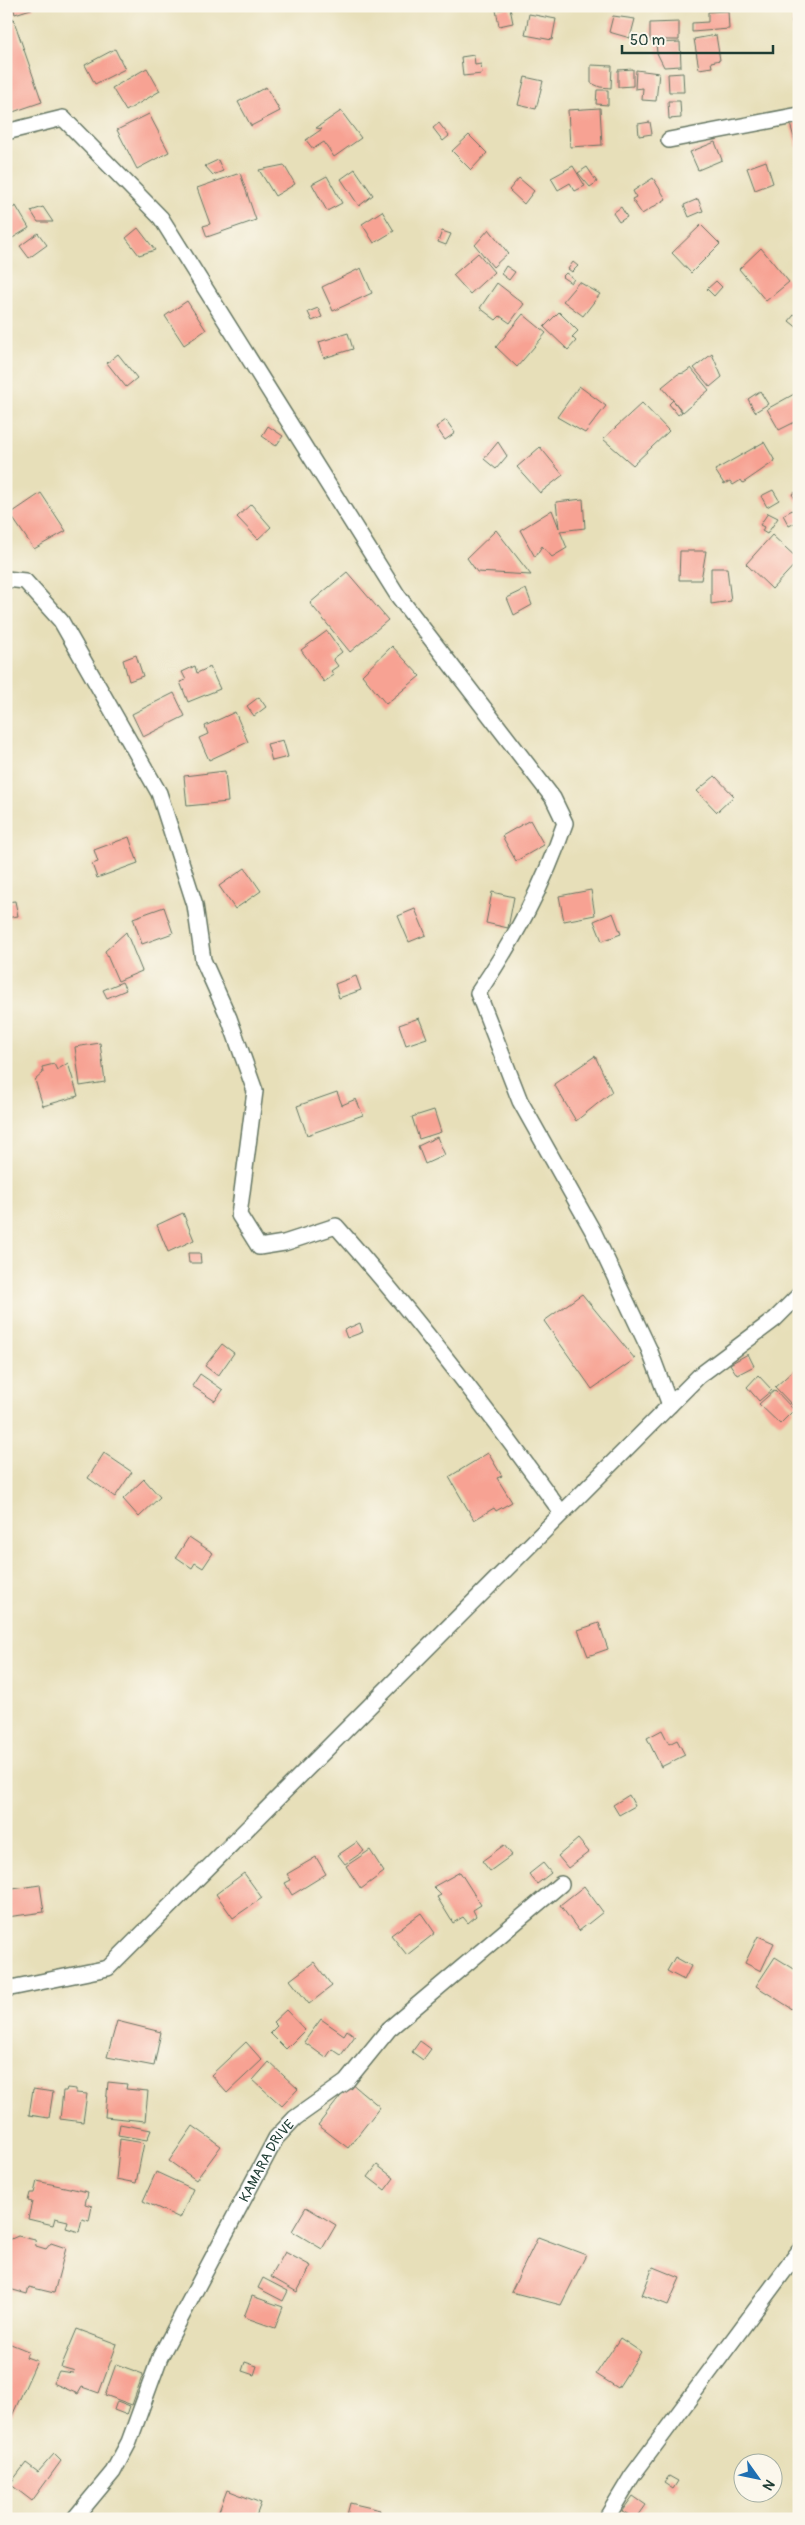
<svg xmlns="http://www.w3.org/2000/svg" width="805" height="2525" viewBox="0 0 805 2525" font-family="Pangolin,sans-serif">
<rect width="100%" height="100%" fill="#fbf7ec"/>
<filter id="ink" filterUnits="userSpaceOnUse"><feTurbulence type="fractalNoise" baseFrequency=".02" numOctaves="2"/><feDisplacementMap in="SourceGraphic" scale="10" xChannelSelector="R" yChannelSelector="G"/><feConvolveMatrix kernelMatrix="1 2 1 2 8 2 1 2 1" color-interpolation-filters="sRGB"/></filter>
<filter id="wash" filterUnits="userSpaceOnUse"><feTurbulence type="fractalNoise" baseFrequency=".0096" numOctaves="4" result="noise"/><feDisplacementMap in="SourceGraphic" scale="20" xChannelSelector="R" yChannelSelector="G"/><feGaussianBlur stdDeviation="1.12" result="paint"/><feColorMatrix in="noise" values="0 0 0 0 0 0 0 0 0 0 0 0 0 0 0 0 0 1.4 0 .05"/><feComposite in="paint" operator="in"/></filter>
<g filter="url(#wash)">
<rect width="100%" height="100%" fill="#e7dfb9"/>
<g id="blocks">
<g fill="#f7a293">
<path d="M13,6H33L34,8L15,14Z"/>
<path d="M510,8L513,23L499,26L496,10Z"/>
<path d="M728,11L729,29L692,32V23L708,22V12Z"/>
<path d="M529,14L556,19L552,40L525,35Z"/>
<path d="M613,16L635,19L630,38L609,32Z"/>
<path d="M13,18L42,102L13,112L6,93V20Z"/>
<path d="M799,19V70H798L792,20Z"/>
<path d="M679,22V40H650V23Z"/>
<path d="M716,35L720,60L711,62L712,67L699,69L694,39Z"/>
<path d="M680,42L681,66L664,67L657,53L656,43Z"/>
<path d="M115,49L125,69L95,84L85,65Z"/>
<path d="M474,55L475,65L481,64L482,74L463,76L461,57Z"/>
<path d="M591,65L612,66L611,88L600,87L591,83Z"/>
<path d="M147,68L160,91L126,111L112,88Z"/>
<path d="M633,69V86L618,87V70Z"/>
<path d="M636,70L659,73L656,101L642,100L643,88L635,89Z"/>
<path d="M683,73L684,92H669L668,74Z"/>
<path d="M525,77L543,81L536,109L518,105Z"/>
<path d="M266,87L280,111L251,126L238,102Z"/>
<path d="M597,90H608V105L596,104Z"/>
<path d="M668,101H680L681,118L669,119Z"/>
<path d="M600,108L602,145L570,147L568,110Z"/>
<path d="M341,111L361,138L334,157L324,142L313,149L306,140L322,129L316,128Z"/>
<path d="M149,114L169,152L137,169L117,130Z"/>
<path d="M650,122L652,134L639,136L638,124Z"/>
<path d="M799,122V151H798L790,124Z"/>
<path d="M439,123L449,136L443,141L433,128Z"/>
<path d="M469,135L487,153L471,170L452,151Z"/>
<path d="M715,142L722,160L698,170L690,152Z"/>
<path d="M218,160L223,171L213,175L205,166Z"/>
<path d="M766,161L773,183L755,190L747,168Z"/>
<path d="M284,165L295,184L275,196L259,170Z"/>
<path d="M573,166L585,186L575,191L570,183L558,190L551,178Z"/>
<path d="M587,167L597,182L590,187L578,173Z"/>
<path d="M355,169L373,195L359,206L341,179Z"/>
<path d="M240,173L256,220L207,237L203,226L210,224L197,188Z"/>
<path d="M327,176L342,203L327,211L312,184Z"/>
<path d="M519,178L534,191L524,204L509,190Z"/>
<path d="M653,178L666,199L642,214L632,199L636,197L633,191Z"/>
<path d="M698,199L703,211L689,217L684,205Z"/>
<path d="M16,206L29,228L6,242V212Z"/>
<path d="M43,207L53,222H38L31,211Z"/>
<path d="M621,207L627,217L619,222L613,213Z"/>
<path d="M382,211L394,231L374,243L362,224Z"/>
<path d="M701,225L720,244L691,273L672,253Z"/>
<path d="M138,228L155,250L139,255L126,238Z"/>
<path d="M489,229L508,253L493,267L475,245Z"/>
<path d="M442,231L451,234L446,245L438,242Z"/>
<path d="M38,233L47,245L29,258L20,246Z"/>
<path d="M761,248L789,282L766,301L739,269Z"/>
<path d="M478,253L494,272L470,294L453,275Z"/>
<path d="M573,262L578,266L572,272L568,269Z"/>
<path d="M506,266L515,272L509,280L501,274Z"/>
<path d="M361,268L372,293L333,311L322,287Z"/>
<path d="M566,273L574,279L571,283L562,277Z"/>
<path d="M716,281L722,287L714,296L707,289Z"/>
<path d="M579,282L600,294L583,316L563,301Z"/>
<path d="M497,283L524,304L510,323L500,316L496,320L480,308Z"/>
<path d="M187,301L206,330L184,345L165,316Z"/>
<path d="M318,308L322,317L312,321L308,312Z"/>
<path d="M799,309V329L789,321Z"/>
<path d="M559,312L578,331L572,337L576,341L568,350L544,327Z"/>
<path d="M523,314L546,333L517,367L496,347Z"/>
<path d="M348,333L353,349L324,358L319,342Z"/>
<path d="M118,354L137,378L126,387L107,363Z"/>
<path d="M712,354L722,377L710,387L694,368Z"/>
<path d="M691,368L709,390L683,412L662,387L678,374L684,373Z"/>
<path d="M579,386L606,406L585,433L557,417Z"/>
<path d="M760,391L768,404L755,412L748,399Z"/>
<path d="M796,393L799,398V420L779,430L767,409Z"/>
<path d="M673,400L682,412L678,415L669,404Z"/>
<path d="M642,403L669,431L633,465L603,439Z"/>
<path d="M446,420L455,433L445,440L436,427Z"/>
<path d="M268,426L283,436L276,446L262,436Z"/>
<path d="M498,442L507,456L496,469L484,459Z"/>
<path d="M764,442L775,461L743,483L741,480L733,485L730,481L724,484L715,470Z"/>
<path d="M540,447L563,475L540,493L517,467Z"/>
<path d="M773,490L779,500L767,507L761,496Z"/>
<path d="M799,491V505L792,494Z"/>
<path d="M41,493L66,531L34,549L10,514Z"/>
<path d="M583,499L585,528L560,531L567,548L552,557L542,546L535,557L520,530L552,510L559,528L556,502Z"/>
<path d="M251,504L271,527L258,539L237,517Z"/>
<path d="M796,508L799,521L789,526L783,515Z"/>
<path d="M768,513L778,518L767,534L762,531L764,527L760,525Z"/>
<path d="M496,530L531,575L477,572L467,558Z"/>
<path d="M772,535L799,560L772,589L746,564Z"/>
<path d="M680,551H706L701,580H679Z"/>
<path d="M711,568H727L731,601L711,604Z"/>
<path d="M347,572L388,620L350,652L310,603Z"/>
<path d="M526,589L532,605L514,615L507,598Z"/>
<path d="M327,631L342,652L333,659L338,666L331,671L334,675L324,682L301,650Z"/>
<path d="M392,646L420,676L386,704L362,675Z"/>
<path d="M136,655L143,676L129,681L123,660Z"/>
<path d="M195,666L197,673L210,667L220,689L188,702L180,682L186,680L182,672Z"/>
<path d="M174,693L185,716L143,737L132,714Z"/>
<path d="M259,697L266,707L254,716L247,706Z"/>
<path d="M235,712L248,742L209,760L199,738L208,734L205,726Z"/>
<path d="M283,740L288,757L272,761L267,744Z"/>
<path d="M225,771L228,802L187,806L184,776Z"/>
<path d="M715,776L734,796L717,812L697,791Z"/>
<path d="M530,820L544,845L516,861L502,836Z"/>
<path d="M129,837L138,863L97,878L92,864L98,862L94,850Z"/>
<path d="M245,868L261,891L235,909L219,886Z"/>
<path d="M591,890L595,915L564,921L559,896Z"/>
<path d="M492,892L514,897L508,928L486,923Z"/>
<path d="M15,901L18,916L6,918V902Z"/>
<path d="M164,907L173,933L142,944L133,918Z"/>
<path d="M415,909L426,935L409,942L398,916Z"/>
<path d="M613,913L621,934L602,941L594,921Z"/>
<path d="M126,932L142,971L118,981L105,951Z"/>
<path d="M356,976L361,990L339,998L335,984Z"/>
<path d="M122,982L126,990L107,998L103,990Z"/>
<path d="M419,1018L427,1038L406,1045L399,1025Z"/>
<path d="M100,1043L105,1082L80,1086L75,1047Z"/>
<path d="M595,1056L612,1092L576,1121L554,1084Z"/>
<path d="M68,1063L78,1096L43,1106L35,1080L43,1073L42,1067L54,1064L57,1070Z"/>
<path d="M337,1092L342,1105L356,1099L363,1115L307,1135L297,1106Z"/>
<path d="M434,1110L441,1132L419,1139L412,1117Z"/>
<path d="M437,1137L445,1155L425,1164L418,1146Z"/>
<path d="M183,1213L194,1240L168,1252L157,1225Z"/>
<path d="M188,1253H200L201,1263H189Z"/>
<path d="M582,1294L635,1359L592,1389L544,1321Z"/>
<path d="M360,1323L363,1332L347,1338L344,1330Z"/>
<path d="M222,1344L234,1353L218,1376L205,1366Z"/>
<path d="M748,1354L754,1366L737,1375L730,1364Z"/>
<path d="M794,1370L799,1375V1403L794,1407L775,1387Z"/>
<path d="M200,1374L223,1390L215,1401L192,1386Z"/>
<path d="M758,1375L772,1390L759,1401L747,1387Z"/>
<path d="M775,1390L794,1410L780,1424L759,1404Z"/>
<path d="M104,1453L132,1472L115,1497L88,1478Z"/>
<path d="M488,1453L502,1476L497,1478L512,1502L496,1511L494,1508L474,1520L449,1477Z"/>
<path d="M144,1479L160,1497L139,1517L123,1499Z"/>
<path d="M189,1537L213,1553L203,1568L195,1563L192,1568L176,1557Z"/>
<path d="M599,1623L608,1649L588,1656L578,1630Z"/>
<path d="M662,1730L669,1744L677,1740L685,1755L661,1767L647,1738Z"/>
<path d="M629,1795L635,1806L619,1815L613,1805Z"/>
<path d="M578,1839L589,1852L568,1868L558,1856Z"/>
<path d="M357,1842L364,1851L345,1864L338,1855Z"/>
<path d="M504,1845L512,1855L490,1871L482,1861Z"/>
<path d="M370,1850L384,1872L361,1889L346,1866Z"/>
<path d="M316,1857L326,1874L292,1895L285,1883L291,1880L287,1874Z"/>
<path d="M543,1863L551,1873L537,1884L529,1874Z"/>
<path d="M460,1872L481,1905L473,1910L476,1916L468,1923L463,1917L453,1923L437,1897L441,1895L433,1887Z"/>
<path d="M244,1873L262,1898L233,1918L216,1894Z"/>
<path d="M40,1885L44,1912L7,1917L6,1890Z"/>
<path d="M584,1886L603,1912L579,1931L560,1905Z"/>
<path d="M421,1913L435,1933L407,1955L391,1935Z"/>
<path d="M758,1936L774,1943L761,1971L745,1963Z"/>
<path d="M675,1957L691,1966L684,1980L667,1971Z"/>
<path d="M775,1957L799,1972V2003L794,2010L756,1986Z"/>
<path d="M314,1962L332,1986L309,2004L290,1980Z"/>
<path d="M286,2010L305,2030L286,2049L270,2033L277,2026L273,2022Z"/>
<path d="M321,2019L344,2035L347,2030L355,2036L341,2055L332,2049L326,2058L304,2042Z"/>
<path d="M117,2021L161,2032L154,2066L107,2057Z"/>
<path d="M420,2041L431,2049L423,2060L412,2052Z"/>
<path d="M246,2042L262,2060L227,2093L211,2075Z"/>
<path d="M269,2062L298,2089L282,2106L253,2080Z"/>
<path d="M108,2082L127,2084L126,2089L148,2091L145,2121L105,2117Z"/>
<path d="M351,2083L380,2107L348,2148L318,2125Z"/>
<path d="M67,2088L76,2089V2093L87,2094L83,2122L60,2119L63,2091H66Z"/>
<path d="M33,2089L53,2092L49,2118L29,2115Z"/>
<path d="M120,2124L151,2130L147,2140L118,2135Z"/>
<path d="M193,2126L221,2146L196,2180L169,2161Z"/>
<path d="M120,2139L144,2143L136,2183L116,2179Z"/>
<path d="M377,2165L394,2178L385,2190L368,2177Z"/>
<path d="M156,2172L193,2189L180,2218L143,2201Z"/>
<path d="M37,2181L88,2192L85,2204L92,2206L89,2221L82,2219L79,2232L66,2228L68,2221L55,2218L53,2225L28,2219L32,2202L28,2201L30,2193H34Z"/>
<path d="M306,2207L336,2225L322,2249L292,2231Z"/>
<path d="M18,2236L35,2240L36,2246L46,2249L51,2243L66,2248L54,2293L29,2287L27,2294L6,2288V2247L9,2240Z"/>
<path d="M538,2237L586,2255L561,2305L511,2292Z"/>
<path d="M285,2252L311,2266L297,2292L271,2277Z"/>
<path d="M653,2267L680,2278L668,2305L642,2295Z"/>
<path d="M263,2278L288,2291L283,2301L258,2288Z"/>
<path d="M252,2296L283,2307L275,2328L244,2317Z"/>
<path d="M77,2329L117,2344L99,2393L82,2387L78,2394L53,2383L59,2371L73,2373L75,2371L61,2367Z"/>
<path d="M620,2338L641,2352L618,2388L596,2374Z"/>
<path d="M6,2342L28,2351L26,2357L37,2361L12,2416L6,2413Z"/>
<path d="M245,2362L257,2366L254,2375L242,2371Z"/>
<path d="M116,2364L143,2374L132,2405L105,2395Z"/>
<path d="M117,2401L130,2406L127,2415L114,2410Z"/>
<path d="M54,2454L61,2461L32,2501L10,2484L26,2463L38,2472Z"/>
<path d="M669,2476L678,2481L673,2489L664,2483Z"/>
<path d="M227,2490L261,2503L255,2519H216Z"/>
<path d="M633,2496L646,2505L636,2519L622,2511Z"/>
<path d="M350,2503L380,2510L378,2519H346Z"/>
</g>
</g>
</g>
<g filter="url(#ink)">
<use href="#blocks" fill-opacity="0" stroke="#657663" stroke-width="1"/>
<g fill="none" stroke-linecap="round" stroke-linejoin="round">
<defs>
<g id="street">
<path d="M6,132L63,118L161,218L398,596L553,798L565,823C544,885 515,938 478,993L520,1101L594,1233L649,1349L670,1405"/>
<path d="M669,140L799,115"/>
<path d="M6,579L25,581L61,621L159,793L195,905L203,960L229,1018L255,1091L239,1215L259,1247L284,1243L336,1226C417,1317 490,1413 561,1512"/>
<path d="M6,1989L108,1968L699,1376L775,1319L799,1295"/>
<path id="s1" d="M74,2519L113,2472L129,2442L160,2357L276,2138L295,2118L346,2082L389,2029L561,1884"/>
<path d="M606,2519L632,2476L799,2251"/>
</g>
</defs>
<use href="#street" stroke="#657663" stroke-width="18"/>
<use href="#street" stroke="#fff" stroke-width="15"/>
</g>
</g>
<g text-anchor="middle" stroke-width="5" stroke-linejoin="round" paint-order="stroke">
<g font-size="14" fill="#1f3d34" stroke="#fbf7ec">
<text dy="5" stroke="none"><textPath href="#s1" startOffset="409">KAMARA DRIVE</textPath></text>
</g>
</g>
<rect width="805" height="2525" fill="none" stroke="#fbf7ec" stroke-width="25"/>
<g transform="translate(758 2478) rotate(123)"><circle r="24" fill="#fbf7ec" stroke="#a3ada2"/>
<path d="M0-4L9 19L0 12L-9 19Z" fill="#1f6fb2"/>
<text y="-8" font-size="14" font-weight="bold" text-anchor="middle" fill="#1f3d34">N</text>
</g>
<path d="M622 45v8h151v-8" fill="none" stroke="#1f3d34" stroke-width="2.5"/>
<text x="630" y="45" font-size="15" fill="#1f3d34" stroke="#fbf7ec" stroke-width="4" paint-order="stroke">50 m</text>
</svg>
